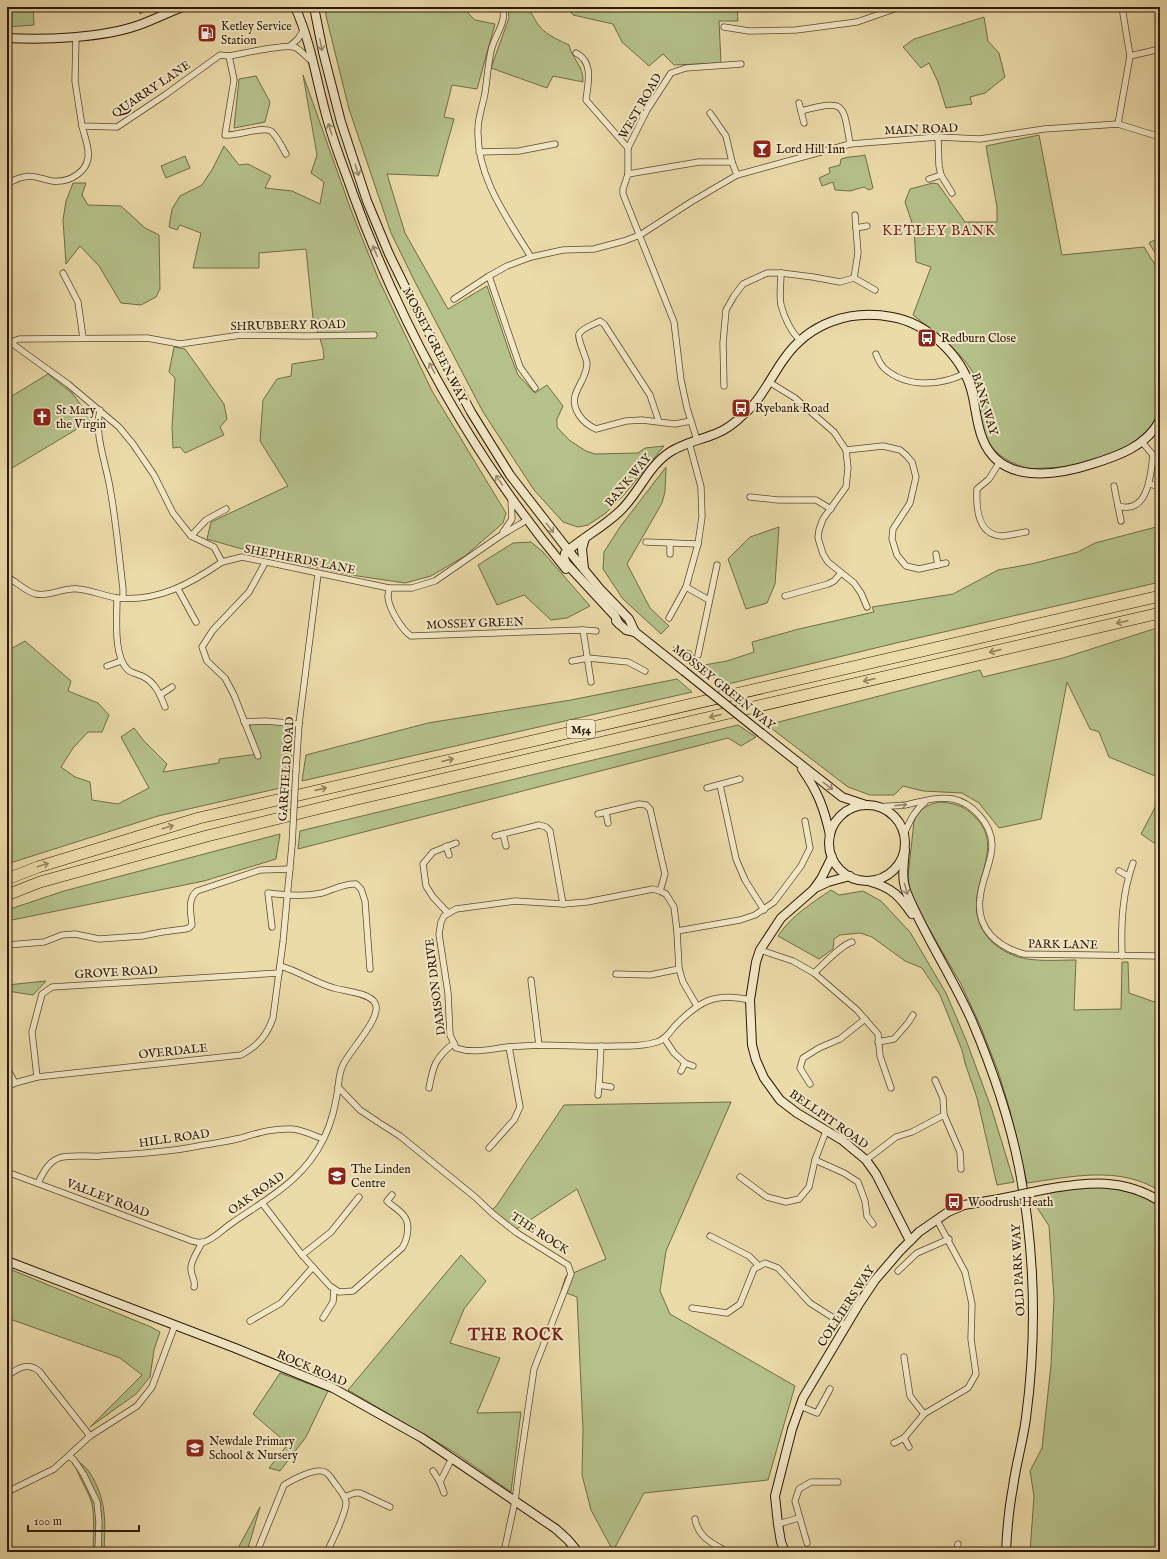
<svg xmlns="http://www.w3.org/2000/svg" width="1167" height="1559" viewBox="0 0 1167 1559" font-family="'IM FELL English',serif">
<rect width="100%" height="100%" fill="#ebdba9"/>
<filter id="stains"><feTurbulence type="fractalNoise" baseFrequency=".005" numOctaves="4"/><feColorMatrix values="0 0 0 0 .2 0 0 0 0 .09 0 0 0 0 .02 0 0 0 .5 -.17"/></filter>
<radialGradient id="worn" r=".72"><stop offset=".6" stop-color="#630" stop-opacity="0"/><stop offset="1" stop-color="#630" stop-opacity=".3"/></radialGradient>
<g fill="#b5c18a" stroke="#706c48">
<path d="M7,7H33L34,25L7,27Z"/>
<path d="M137,7H153L140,14Z"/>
<path d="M325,7H462L475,20L495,24L477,89L452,85L444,117L454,119L438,176L387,174L405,233L448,309L487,286L511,357L518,375L535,393L547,385L563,406L557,419V427L569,440L586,451L595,454L638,453L645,448L664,446L624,495L606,513L588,525L578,527L563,522L534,490L483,412L414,280L391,233L349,109L326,16Z"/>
<path d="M508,7C539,7 527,15 544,31C551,37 561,41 569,45C572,59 584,66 583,82L553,76L547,88L491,68L509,18Z"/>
<path d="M567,7H737L738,21H719L721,63L674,65L663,54L649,66L622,42L613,24L573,15Z"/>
<path d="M984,17L988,41L999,53L1005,77L985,93L970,97L972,104L946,108L938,82L929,63L921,68L903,47L914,39Z"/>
<path d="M303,75L351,210L378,278L432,391L506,513L503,523L465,556L431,576L405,583L351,575L277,559L207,539L211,522L288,486L260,441L263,400L277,379L291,376L292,364L324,359L323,348L313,318L306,249L259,253V268H193L201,233L180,225L177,230L169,227L172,209L180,196L202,185L213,168L224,146L239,165L248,164L271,176L265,188L292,191L320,204L324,182L311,173L317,155Z"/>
<path d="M256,76L270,102L265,122L234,128L239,79Z"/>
<path d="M1039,135L1062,255L1144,247L1160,273V408C1148,440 1129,445 1100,459C1083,466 1065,467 1046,468C1040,468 1034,469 1028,468C1010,464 988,451 983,431C979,414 981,394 975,377C965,354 933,331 913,315L931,267L916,262L914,229L905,202L910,189L933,183L938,184L965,222H997V207L986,146Z"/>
<path d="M865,155L873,188L869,190L864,187L850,191L835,190L833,182L822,186L819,178L830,173L829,168L840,165L841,159C849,156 857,157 865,155Z"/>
<path d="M185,156L190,168L166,178L161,166Z"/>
<path d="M73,183H86L82,195L88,205L121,206L145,228L159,235L160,289L156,297L141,305L121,303L99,266L80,246L66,264L63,220L66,201Z"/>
<path d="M1160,237V261L1149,243Z"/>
<path d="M174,347L185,349L224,404L227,419L220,427L224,435L185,453L180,447L173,448L172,428L175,378L169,372Z"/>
<path d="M48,374L72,393L92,420L7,471V399Z"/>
<path d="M666,467L665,492L662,503L627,564L650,608L669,626L661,634L623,599L603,569L604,552L620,527Z"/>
<path d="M1160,526V582L896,643L724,685L673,647L691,651L695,659L704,665L727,661L754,652L752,642L799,629L874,612L872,607L953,594L998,570L1031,564L1078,552L1095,543Z"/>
<path d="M779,527L775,584L767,603L746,609L728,559L750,537Z"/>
<path d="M531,542L543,552L590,606L567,618L551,620L524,595L497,605L478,565L513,543Z"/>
<path d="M1160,627V778L1109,757L1099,732L1090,729L1067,682L1041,819L999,828L979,803L962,793L923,791L903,786L894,795H870L848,787L767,725L980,670L983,677L1063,658Z"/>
<path d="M25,641L71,681L68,691L98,703L109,715L102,732H88L73,748L61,767L75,777L90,782L92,800L118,804L149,788L121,737L134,728L144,741L167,764L163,772L219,763V759L259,754L249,727L252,724L269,723L295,727L291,759L280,788L158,816L7,864V651Z"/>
<path d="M677,679L692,692L302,781L306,755L428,723L571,700Z"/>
<path d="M738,725L756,737L741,746L728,738L298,849L300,831Z"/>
<path d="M1160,798V847L1141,834Z"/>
<path d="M940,802C954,803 965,806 975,817C1010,852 958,891 984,932C992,945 1004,952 1018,957C1036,962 1057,960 1076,960L1074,1010L1121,1009L1122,962H1128L1129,993L1160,1004V1191C1119,1165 1071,1177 1027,1183L1009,1107L998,1071L980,1025L961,984L917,908L910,890L908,877L914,821C919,809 928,804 940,802Z"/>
<path d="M280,834L276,859L204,881L7,921V910L64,891Z"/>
<path d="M831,890L839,895L863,891L881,901L910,932L946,993L966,1040L992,1110L1014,1182L997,1185L977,1098L965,1063L962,1050L940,995L922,968L905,961L872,937L860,933L840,935L834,939L833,949L819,959L778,936C791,916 812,903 831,890Z"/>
<path d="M46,981L33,995L7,991V985Z"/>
<path d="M731,1102L666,1251L660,1291L670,1314L795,1386L768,1480L644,1493L613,1551L591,1510L582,1475L583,1430L577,1297L561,1291L566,1276L606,1259L577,1189L515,1230L491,1211L497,1205L564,1105Z"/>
<path d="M1100,1187C1122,1189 1141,1194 1160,1207V1552H1030L1034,1496L1030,1471L1042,1448L1051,1365L1054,1298L1049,1226L1038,1209L1036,1200L1048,1197L1047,1193L1080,1188Z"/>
<path d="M461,1255L486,1281L464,1309L450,1343L500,1358L477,1413L521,1412L511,1492L454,1452L348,1390Z"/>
<path d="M7,1268L151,1327L160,1332L154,1350L150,1377L136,1394L90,1427L142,1375L120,1358L7,1318Z"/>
<path d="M280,1373L328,1391L306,1437L280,1471L269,1468L288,1444L253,1414Z"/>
<path d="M74,1460C86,1465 89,1471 95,1482C107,1506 105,1526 104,1552H93C93,1537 95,1519 92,1504C88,1489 77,1476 74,1460Z"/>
<path d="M260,1507L247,1552H236Z"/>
</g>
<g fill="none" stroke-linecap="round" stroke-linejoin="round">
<defs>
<g id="street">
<path d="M503,7C503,11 504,15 503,19C501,30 493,40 491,51C488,65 487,79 485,93C483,105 478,117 478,129C476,176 507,218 531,257"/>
<path d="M724,27L749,31L796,30L857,22L900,7"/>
<path d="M76,37L75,81L82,126L117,127L165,95L220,55L229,56"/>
<path d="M290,46L298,39L304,29"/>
<path d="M576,53C594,62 588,83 586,100L628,148"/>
<path d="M1130,56L1160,49"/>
<path d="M799,103L804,123"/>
<path d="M801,111C844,100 843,101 850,144"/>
<path d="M1118,124L1130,56L1122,7"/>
<path d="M938,137L939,166L941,175L952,193"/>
<path d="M479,152L519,151L555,144"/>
<path d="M286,154C282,147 278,138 272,132C266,125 237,136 225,135L234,80L229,56C241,54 283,44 294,47C301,49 306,58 313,62"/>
<path d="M732,162L737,175"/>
<path d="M628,174V148L647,110L671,73L686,68L741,64"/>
<path d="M929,179L941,175"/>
<path d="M7,184C12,181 18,178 24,177C34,174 43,180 52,181C70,183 91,171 88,150C87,142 84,134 82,126"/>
<path d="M856,228L867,226"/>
<path d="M63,273L78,302L83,338"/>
<path d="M781,273C781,283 779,295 781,305C784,317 791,332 800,340"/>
<path d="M854,278L858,253L855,215"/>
<path d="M854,278L875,290"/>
<path d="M454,299L489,276"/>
<path d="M7,340L68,384L119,427L133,444L154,475L173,513L191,536L214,547L222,562L242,557L389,588H412L435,581L500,536L527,520"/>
<path d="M11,342L19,339L147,338L180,344L241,335L305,336L374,335"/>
<path d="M876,354C878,359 880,364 884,368C906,388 939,386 964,374"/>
<path d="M769,382L795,398L834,432L846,450L848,468L846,487L823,519L819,530L818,538L823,554L828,562L854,583L861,593L867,607"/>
<path d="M724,386L723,343L726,310L734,296L743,284L767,273H781L813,277L840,282L854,278"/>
<path d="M535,388L520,367L489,276L507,266L531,257L563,250L594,249L624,241L640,235L691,202L737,175L850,144L938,137L980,139L1044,129L1118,124L1160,137"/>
<path d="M100,410C94,435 106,463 110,488C116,521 119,555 123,589V598"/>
<path d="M659,422L650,395L604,324L600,321C595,324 582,328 579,334C577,338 586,357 587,363C587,384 565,393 579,415C583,421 589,426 596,429L626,421L642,420L675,424L691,421"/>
<path d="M697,440L687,408L681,380L674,322L623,194V189L628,174L699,162H732L726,136L710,113"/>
<path d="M1142,442L1153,455L1160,457"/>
<path d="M846,450L883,446L900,450L906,455L912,462L916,477L910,503L893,529L892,539L897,555L906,566L919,569L946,563"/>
<path d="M999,463L989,479L977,489C976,507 977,534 1001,536C1009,536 1018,533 1026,532"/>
<path d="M1150,484L1160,487"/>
<path d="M1114,486L1121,521"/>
<path d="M750,497L778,500H816L831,509"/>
<path d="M1118,506C1148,515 1151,475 1153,455"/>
<path d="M503,532L512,519L511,499"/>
<path d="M191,536L206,520L226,509"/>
<path d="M646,542L698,544"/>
<path d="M670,554V543"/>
<path d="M936,554L938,565"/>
<path d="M7,577C17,582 26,592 36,594C50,597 64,587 78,589C91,590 104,596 117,598C158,602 190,584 222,562"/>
<path d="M686,587L709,600"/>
<path d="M389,588C389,591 388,594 388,597C389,609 402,630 411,636L583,630L596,631"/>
<path d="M178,589L196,622"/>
<path d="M785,596L828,584L834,581L841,573"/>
<path d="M117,598C117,617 113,656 128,670C132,673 137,674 142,676C155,682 160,694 165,707"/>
<path d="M669,618L686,587L698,544L702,517L701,487L689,442"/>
<path d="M583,630L591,682"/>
<path d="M698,655L717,565"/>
<path d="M572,661L588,658L628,662L645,671"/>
<path d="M107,666L121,661"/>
<path d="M160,695L172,687"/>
<path d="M244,722L266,721L299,724"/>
<path d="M258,756L234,695L225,678L207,661L202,647L213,630L249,592L265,563"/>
<path d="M296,770L299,724L318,574"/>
<path d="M720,785L736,859L745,880L764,910"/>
<path d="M707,788L740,779"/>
<path d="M877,807C886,806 896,806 905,805C920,802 937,796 953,799C963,801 972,807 979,815C1006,845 983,867 980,898C976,928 997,947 1024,954L1160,956"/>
<path d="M606,812L608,823"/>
<path d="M598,814L639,804L646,805L650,809L665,874L660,891"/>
<path d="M503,834L506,846"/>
<path d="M904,834C910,821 914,811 925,802"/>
<path d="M495,836L539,825L546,827L550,831L563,904"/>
<path d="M446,846L449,855"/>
<path d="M1119,871L1128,876"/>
<path d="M448,913L433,897L426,886L423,864L433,852L456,843"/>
<path d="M272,927L268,893C286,895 304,897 322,893C333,890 344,883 356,884L361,889L365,901L370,969"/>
<path d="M677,931L740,920L755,915L774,902L801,866L810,848L805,821"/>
<path d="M7,945L44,942L62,935L75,934L99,939L142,936L162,932L185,929L189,928L192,925C191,914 187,899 197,891L260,870L290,869"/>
<path d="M760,950L793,961L814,973L857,1010L878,1034L880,1056L891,1088"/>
<path d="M1122,956C1121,924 1122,894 1133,863"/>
<path d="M814,973C824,964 841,945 852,942"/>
<path d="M616,974L650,975L679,969"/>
<path d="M531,980L539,1045"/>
<path d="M697,1006L683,982L679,969L677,931L674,907L666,894L660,891L653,889L587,902L563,904L515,901L456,909L444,916L441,922L439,934L448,993L450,1035L456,1048C474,1054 490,1049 508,1047C517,1046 528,1046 538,1045C565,1045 591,1047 617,1046C631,1046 644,1046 657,1042C665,1040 670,1032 675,1026C699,1001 715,992 750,1000"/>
<path d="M664,1038L674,1053L685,1063"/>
<path d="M878,1042L894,1039L908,1023L913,1015"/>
<path d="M7,1068L15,1083"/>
<path d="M681,1071L685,1063L693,1066"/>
<path d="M37,1077L32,1032L42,994L52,987L279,973"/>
<path d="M935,1080L943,1098L944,1115"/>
<path d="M810,1084L800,1068L803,1058L819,1048L840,1039L865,1019"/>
<path d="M599,1085L601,1046"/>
<path d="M7,1087L15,1083L37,1077L241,1055C258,1046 267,1035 273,1018L283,942L292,845"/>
<path d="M338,1087L360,1110L378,1122"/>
<path d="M429,1088C433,1066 435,1058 454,1043"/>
<path d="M598,1095L599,1085L611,1087"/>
<path d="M381,1124L400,1136L475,1197L493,1214L517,1233L568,1265L571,1274L534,1369L519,1470L515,1501L504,1552"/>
<path d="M489,1148L514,1120L520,1107L509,1047"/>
<path d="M815,1160L844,1173L858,1182L865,1201L867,1216L873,1224"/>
<path d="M866,1160L896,1137L912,1132L944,1115L960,1152L961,1169"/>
<path d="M7,1172L184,1238C190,1240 197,1244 204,1242C214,1239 223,1229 232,1223C268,1198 304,1180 324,1138C332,1122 335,1106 338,1089C339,1080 339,1073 343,1065C349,1051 383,1017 375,1003C370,993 344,991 334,988C315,983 299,971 280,966"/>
<path d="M740,1177L767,1197L786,1202L799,1199L809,1187L815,1160L826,1131"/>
<path d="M38,1183C43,1173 48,1162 59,1158C69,1154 89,1157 101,1156C132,1154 162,1153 193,1147C209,1144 225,1142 241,1138C258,1133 273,1128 292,1129C303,1130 313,1135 323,1139"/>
<path d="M262,1203L302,1255L330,1286L339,1292L353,1291L402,1248C407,1241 411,1224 404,1216C400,1210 392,1206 387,1201L392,1195"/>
<path d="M710,1236L749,1256L759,1266"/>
<path d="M302,1255L331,1232L359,1197"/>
<path d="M898,1271L917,1253L949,1239"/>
<path d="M194,1287C196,1281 191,1276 191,1269C190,1261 199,1250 202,1242"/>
<path d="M692,1308L727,1313L740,1304L754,1269L765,1263L778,1268L810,1303L846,1326"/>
<path d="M323,1318L333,1302L334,1290"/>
<path d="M250,1321L281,1303L313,1267"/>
<path d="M904,1357L910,1396L924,1414"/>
<path d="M7,1376C18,1368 27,1362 39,1371L90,1436"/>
<path d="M800,1406L817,1413L830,1389"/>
<path d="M904,1438L909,1447"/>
<path d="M894,1443L904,1438L924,1414L968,1388L976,1374L971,1339L972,1304L965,1272L937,1220"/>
<path d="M69,1456L74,1460L84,1475L97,1502L99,1522L98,1552"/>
<path d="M433,1471L440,1482L444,1493"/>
<path d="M440,1482L452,1458"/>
<path d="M7,1492L54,1469L90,1436L137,1406L152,1387L175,1325"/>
<path d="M344,1497L355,1493H360L390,1507"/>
<path d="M695,1519C698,1536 710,1542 724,1550L725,1552"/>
<path d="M778,1524L799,1518"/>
<path d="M7,1542V1543"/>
<path d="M807,1543L795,1501L799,1489L811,1482H838"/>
<path d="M257,1552L284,1485C292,1480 316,1467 325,1472C330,1474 333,1482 337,1486C340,1491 346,1496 346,1503C346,1514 332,1541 327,1552"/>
<path d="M956,1552L958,1544"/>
</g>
<g id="secondary">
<path d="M295,7C312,44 317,86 329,125C336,149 345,171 353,194C402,329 474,458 566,569"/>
<path d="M314,7L323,52L341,122L367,201L389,254L411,299L471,412L510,475L568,550L600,589L629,619L635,632L684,671"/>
<path d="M7,38C45,40 103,38 139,25C153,20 167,13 182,7"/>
<path d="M584,569L582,549L585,538"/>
<path d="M616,621L626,630L635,632"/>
<path d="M619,624L615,616L566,563L564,558L565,553C582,538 602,528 619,512C639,494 647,467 670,452C684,443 700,440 715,434C726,430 736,422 744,414C761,400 771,377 784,359C809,323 850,309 892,317C927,323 961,355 971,389C976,406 976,424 983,440C1001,484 1055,476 1092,464C1118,456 1147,446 1160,420"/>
<path d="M761,733L842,797L866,805"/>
<path d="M802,769C818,792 824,808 830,835"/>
<circle cx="867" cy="843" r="38"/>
<path d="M905,850C904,861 902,873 904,883C906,895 913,906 918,917C935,952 956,985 972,1021C992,1068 1009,1117 1019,1167C1035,1250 1037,1335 1026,1418C1023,1441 1016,1464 1013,1487C1009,1508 1007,1530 1006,1552"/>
<path d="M832,857L821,879L813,890L781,918L760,950L756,962L750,1000L752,1045L756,1060L764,1078L780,1100L797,1113L842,1140L866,1160L876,1174L910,1241"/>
<path d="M871,882C893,888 900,897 912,914"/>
<path d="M815,888L828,882L850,876"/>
<path d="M1047,1189C1089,1182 1122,1178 1160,1201"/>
<path d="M7,1261L235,1348L333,1388L422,1438L556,1529L568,1540L578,1552"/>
<path d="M785,1552L781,1542L778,1524L775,1496L792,1429L803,1398L859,1304L875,1280L900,1251L919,1232L948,1212L964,1205L999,1199"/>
</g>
<g id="highway">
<path d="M7,879L38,867L199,818L1160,596"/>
<path d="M7,895L40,882L207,836L353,800L1160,613"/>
</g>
</defs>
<use href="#street" stroke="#5c482e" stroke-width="7"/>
<use href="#secondary" stroke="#2c1705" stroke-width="10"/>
<use href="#highway" stroke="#2c1705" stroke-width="12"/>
<use href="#street" stroke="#f2e8c7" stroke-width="5.5"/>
<use href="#secondary" stroke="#f2e8c7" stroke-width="8"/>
<use href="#highway" stroke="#ebdba9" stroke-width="11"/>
<defs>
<path id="street-bridge" d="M292,845L296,770"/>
<g id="secondary-bridge">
<path d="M684,671L761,733"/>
<path d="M999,1199L1047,1189"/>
</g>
</defs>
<use href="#street-bridge" stroke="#5c482e" stroke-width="7" stroke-linecap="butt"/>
<use href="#secondary-bridge" stroke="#2c1705" stroke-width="10" stroke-linecap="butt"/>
<use href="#street-bridge" stroke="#f2e8c7" stroke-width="5.5"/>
<use href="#secondary-bridge" stroke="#f2e8c7" stroke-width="8"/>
</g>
<defs><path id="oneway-shaft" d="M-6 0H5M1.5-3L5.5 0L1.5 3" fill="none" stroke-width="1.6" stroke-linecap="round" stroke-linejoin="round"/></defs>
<g stroke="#998a70">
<use href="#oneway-shaft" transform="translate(321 45) rotate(79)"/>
<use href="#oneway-shaft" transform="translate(330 129) rotate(-108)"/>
<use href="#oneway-shaft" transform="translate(357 170) rotate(72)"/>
<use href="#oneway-shaft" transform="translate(375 251) rotate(-113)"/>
<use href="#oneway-shaft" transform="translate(432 368) rotate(-118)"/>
<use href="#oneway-shaft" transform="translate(499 480) rotate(-124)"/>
<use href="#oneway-shaft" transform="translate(550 528) rotate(52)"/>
<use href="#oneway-shaft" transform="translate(828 786) rotate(37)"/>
<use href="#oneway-shaft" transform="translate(901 805) rotate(-6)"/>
<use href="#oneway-shaft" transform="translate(906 889) rotate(74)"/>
</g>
<g stroke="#95835f">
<use href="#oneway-shaft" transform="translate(1122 622) rotate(167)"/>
<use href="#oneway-shaft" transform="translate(995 651) rotate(167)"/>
<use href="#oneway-shaft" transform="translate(869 680) rotate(167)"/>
<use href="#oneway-shaft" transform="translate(715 716) rotate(167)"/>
<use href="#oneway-shaft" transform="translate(448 760) rotate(-13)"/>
<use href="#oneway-shaft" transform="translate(321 789) rotate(-13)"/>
<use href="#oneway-shaft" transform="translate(168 827) rotate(-17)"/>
<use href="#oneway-shaft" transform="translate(43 865) rotate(-17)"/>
</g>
<defs>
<symbol id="fuel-square" viewBox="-11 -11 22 22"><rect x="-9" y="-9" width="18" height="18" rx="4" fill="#8f2418" stroke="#f2e8c7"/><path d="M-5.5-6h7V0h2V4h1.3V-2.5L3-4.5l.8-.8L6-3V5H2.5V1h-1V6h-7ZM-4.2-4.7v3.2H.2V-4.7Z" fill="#fff"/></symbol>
<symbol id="bar-square" viewBox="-11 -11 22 22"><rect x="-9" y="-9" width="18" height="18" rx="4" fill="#8f2418" stroke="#f2e8c7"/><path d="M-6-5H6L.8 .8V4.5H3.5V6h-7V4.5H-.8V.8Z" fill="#fff"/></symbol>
<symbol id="bus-square" viewBox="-11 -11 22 22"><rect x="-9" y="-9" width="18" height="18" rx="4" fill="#8f2418" stroke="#f2e8c7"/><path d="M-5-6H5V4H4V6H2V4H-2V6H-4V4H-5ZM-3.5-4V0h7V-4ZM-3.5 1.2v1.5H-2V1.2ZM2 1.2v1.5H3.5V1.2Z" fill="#fff"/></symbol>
<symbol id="church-square" viewBox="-11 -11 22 22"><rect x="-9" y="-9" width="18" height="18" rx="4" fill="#8f2418" stroke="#f2e8c7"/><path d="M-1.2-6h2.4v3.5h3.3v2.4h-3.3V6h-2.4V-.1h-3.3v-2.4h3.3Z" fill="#fff"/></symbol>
<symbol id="school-square" viewBox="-11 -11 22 22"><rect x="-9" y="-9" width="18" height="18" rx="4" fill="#8f2418" stroke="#f2e8c7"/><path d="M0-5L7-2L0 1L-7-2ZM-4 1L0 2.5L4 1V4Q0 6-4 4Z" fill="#fff"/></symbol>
</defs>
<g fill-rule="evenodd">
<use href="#fuel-square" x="196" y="22" width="22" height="22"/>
<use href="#bar-square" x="751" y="138" width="22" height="22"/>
<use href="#bus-square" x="916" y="327" width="22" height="22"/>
<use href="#bus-square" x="730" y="397" width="22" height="22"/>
<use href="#church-square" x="31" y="406" width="22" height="22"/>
<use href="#school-square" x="326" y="1165" width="22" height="22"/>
<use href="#bus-square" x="943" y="1191" width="22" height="22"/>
<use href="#school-square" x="184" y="1437" width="22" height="22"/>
</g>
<g text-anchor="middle" stroke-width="4" stroke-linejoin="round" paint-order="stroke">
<rect fill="#f2e8c7" stroke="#67563f" stroke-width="1" x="567" y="720" width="28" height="18" rx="3"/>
<g font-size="11" font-weight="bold" fill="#2c1705">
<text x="581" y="733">M54</text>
</g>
<g font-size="12" fill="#2c1705" stroke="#f2e8c7" text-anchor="start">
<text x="221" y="30">Ketley Service<tspan x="221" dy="14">Station</tspan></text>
<text x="776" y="153">Lord Hill Inn</text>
<text x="941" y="342">Redburn Close</text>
<text x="755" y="412">Ryebank Road</text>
<text x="56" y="414">St Mary<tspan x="56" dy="14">the Virgin</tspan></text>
<text x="351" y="1173">The Linden<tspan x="351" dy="14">Centre</tspan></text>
<text x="968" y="1206">Woodrush Heath</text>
<text x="209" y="1445">Newdale Primary<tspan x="209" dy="14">School &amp; Nursery</tspan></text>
</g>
<g font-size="12" fill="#2c1705" stroke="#f2e8c7">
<text transform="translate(151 89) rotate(-34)" y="4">QUARRY LANE</text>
<text transform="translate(640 106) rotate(-60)" y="4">WEST ROAD</text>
<text transform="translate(921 129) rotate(-2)" y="4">MAIN ROAD</text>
<text transform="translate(288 325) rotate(-1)" y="4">SHRUBBERY ROAD</text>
<text transform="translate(435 345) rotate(63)" y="4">MOSSEY GREEN WAY</text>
<text transform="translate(985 404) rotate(73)" y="4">BANK WAY</text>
<text transform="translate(628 480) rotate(-50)" y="4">BANK WAY</text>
<text transform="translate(300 559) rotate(11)" y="4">SHEPHERDS LANE</text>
<text transform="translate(475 623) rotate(-2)" y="4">MOSSEY GREEN</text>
<text transform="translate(724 687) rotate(39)" y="4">MOSSEY GREEN WAY</text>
<text transform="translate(286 769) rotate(-86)" y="4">GARFIELD ROAD</text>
<text transform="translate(1063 944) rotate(1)" y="4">PARK LANE</text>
<text transform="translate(116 972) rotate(-3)" y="4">GROVE ROAD</text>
<text transform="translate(435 987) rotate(-97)" y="4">DAMSON DRIVE</text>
<text transform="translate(173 1051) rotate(-6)" y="4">OVERDALE</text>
<text transform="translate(829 1119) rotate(35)" y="4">BELLPIT ROAD</text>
<text transform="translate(174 1138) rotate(-8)" y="4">HILL ROAD</text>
<text transform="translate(256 1193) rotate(-35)" y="4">OAK ROAD</text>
<text transform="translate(108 1198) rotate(21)" y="4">VALLEY ROAD</text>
<text transform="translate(540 1233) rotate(33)" y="4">THE ROCK</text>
<text transform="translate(1018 1270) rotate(-93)" y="4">OLD PARK WAY</text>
<text transform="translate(846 1306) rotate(-57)" y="4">COLLIERS WAY</text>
<text transform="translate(312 1368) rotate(23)" y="4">ROCK ROAD</text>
</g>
<g font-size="14" letter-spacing="1" fill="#7a1f14" stroke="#f2e8c7">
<text x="939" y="235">KETLEY BANK</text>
</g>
<g font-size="16" font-weight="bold" letter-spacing="1" fill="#7a1f14" stroke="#f2e8c7">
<text x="516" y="1340">THE ROCK</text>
</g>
</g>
<rect width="1167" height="1559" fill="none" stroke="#ebdba9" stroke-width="24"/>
<rect x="8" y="8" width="1151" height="1543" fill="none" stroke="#2c1705" stroke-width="2"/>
<rect x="12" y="12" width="1143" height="1535" fill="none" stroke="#2c1705"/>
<path d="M28 1525v6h111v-6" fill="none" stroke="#2c1705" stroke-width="2"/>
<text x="34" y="1525" font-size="12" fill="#2c1705" stroke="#f2e8c7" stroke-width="3" paint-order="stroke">100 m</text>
<rect width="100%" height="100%" filter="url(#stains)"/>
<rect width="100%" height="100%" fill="url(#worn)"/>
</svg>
